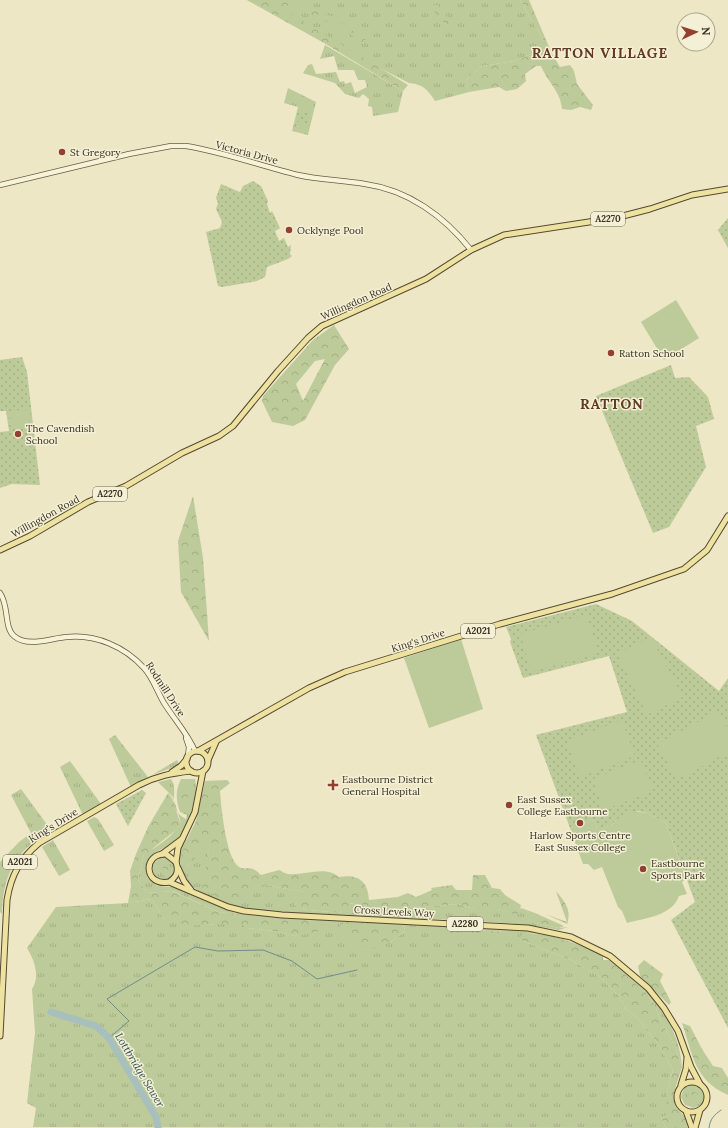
<svg xmlns="http://www.w3.org/2000/svg" width="728" height="1128" viewBox="0 0 728 1128" font-family="Lora,serif">
<defs>
<pattern id="grass-tufts" width="24" height="20" patternUnits="userSpaceOnUse"><rect width="24" height="20" fill="#bdca9a"/><path d="M3 7l-1-3M5 7V3M7 7l1-3M15 17l-1-3M17 17v-4M19 17l1-3" fill="none" stroke="#a3ae84"/></pattern>
<pattern id="forest-crowns" width="20" height="18" patternUnits="userSpaceOnUse"><rect width="20" height="18" fill="#bdca9a"/><path d="M2 6a3 3 0 1 1 6 0M12 15a3 3 0 1 1 6 0" fill="none" stroke="#a3ae84"/></pattern>
<pattern id="park-dots" width="8" height="8" patternUnits="userSpaceOnUse"><rect width="8" height="8" fill="#bdca9a"/><path d="M2 2h.1M6 6h.1" fill="none" stroke="#a3ae84" stroke-width="1.8" stroke-linecap="round"/></pattern>
</defs>
<rect width="100%" height="100%" fill="#ede7c6"/>
<g fill="url(#grass-tufts)" fill-rule="evenodd">
<path d="M247,0H520L544,41V49L539,53L531,54L515,61L482,66L466,80L469,92L435,101C428,90 423,84 409,83Z"/>
<path d="M325,45L403,91L398,112L373,116L372,107L368,106L369,99L363,94L359,98L345,94L335,83L303,73L308,65L312,64L316,74L336,72L340,82L344,81L345,84L351,82L355,93L367,87L365,80H358L354,70H338L334,56L320,59Z"/>
<path d="M288,88L316,102L308,135L292,131L298,107L284,103Z"/>
<path d="M115,735L148,777L131,787L109,739Z"/>
<path d="M177,760L179,764L177,766L152,775Z"/>
<path d="M70,761L101,804L83,815L60,767Z"/>
<path d="M171,779C180,792 165,808 186,819L187,815L180,812C176,800 175,791 181,779H195C200,803 189,832 169,846C163,849 154,852 150,857C144,862 146,870 147,877L157,886L174,887L232,912L250,915L374,923L346,922L391,942L405,931L404,924L520,930L539,933H525L520,940L571,960L599,976L619,996L626,1009L634,1014L659,1045L673,1070L667,1091V1115L661,1118L666,1128L33,1127L36,1108L27,1103L35,1033L32,989C40,977 35,961 27,948L56,907L128,903L152,899L163,918L209,925L226,922L244,925L246,928L274,931L295,936L311,932L316,921L218,912L173,891L147,893L138,880L144,854C157,847 173,836 181,823L173,797L158,782ZM445,928L505,932L445,937Z"/>
<path d="M21,789L51,830C16,851 3,873 2,914L0,912V862L19,842L31,833L11,795Z"/>
<path d="M94,817L98,819L114,845L104,851L87,821Z"/>
<path d="M188,837L183,853L188,866L204,847L209,850L207,864L256,890L266,885L305,892L295,905L300,909L340,913L349,903L367,907L414,908L458,904L474,909H498L516,914L521,908L535,913V923L559,928L568,927L559,930C491,918 420,920 350,916C306,913 226,916 192,886C184,879 177,860 180,850C182,846 185,841 188,837Z"/>
<path d="M53,840L70,870L59,876L42,847Z"/>
<path d="M161,857L168,858L176,866L174,875L167,881L158,880L152,872L154,863Z"/>
<path d="M610,959C646,983 679,1022 682,1067L675,1046L661,1021L656,1008L646,993L609,960Z"/>
<path d="M693,1084L702,1088L705,1096L702,1105L694,1108L685,1105L681,1097L684,1088Z"/>
</g>
<g fill="url(#forest-crowns)" fill-rule="evenodd">
<path d="M247,0H260L271,4L286,0L333,17L367,41L364,43C343,30 310,9 285,10L408,85L403,91L324,43Z"/>
<path d="M520,0H529L552,54L560,67L570,65L574,71L577,84L593,105L591,110L580,107L571,110L562,109C561,92 547,81 541,66H536L525,74L526,81L517,89L506,91L499,87L469,92L466,80L482,66L515,61L531,54L539,53L544,49V41Z"/>
<path d="M433,5H438L452,23L451,26L448,27L434,11Z"/>
<path d="M334,325L349,349L335,365L305,420L293,426L272,422L262,401L263,396L313,340ZM325,359L303,401L296,384L315,361Z"/>
<path d="M193,496L203,558L209,641L181,592L178,541Z"/>
<path d="M227,780L230,783L220,791C221,807 226,853 236,864C241,871 247,867 253,869C256,870 259,873 261,875L279,870C282,871 285,874 288,874C304,876 325,865 339,877C358,874 368,881 369,900L398,897L408,893L416,897L432,890L431,888L452,885L456,890H472L473,875H485L492,888L500,889L505,895L521,905L520,909L517,915L498,909H474L458,904L414,908L378,909L350,903L340,913L299,909L295,905L304,892L266,885L235,902L214,896L202,888L209,850L204,848L188,866L184,860L182,853L188,837L196,821L205,781Z"/>
<path d="M184,786H192V793L187,796L191,810L184,814L180,809L179,790Z"/>
<path d="M168,793C176,800 175,813 181,823L176,830L152,849L151,854H144L138,880L147,893L172,891L218,912L316,921L326,930L295,936L274,931L246,928L243,925C222,922 202,927 180,925C173,924 170,919 163,918L152,899L128,903L131,886L130,871L136,854L148,827Z"/>
<path d="M163,860L166,864L171,869L173,873L169,877L164,876L162,873L163,868L160,862Z"/>
<path d="M556,891C565,902 572,910 567,924L545,914L567,922Z"/>
<path d="M535,913L564,926L559,928L535,923Z"/>
<path d="M346,922L404,924L405,931L391,942L369,950L350,939L339,928L342,923Z"/>
<path d="M445,928L505,932L503,937H444Z"/>
<path d="M525,933C553,933 578,944 603,955V960H609L646,993L656,1008L661,1021L675,1046L682,1067L674,1092L676,1107L685,1117L688,1128H666L661,1118L667,1115V1091L673,1070L659,1045L634,1014L626,1009L619,996L599,976L571,960L520,940L519,937Z"/>
<path d="M644,960L663,974L660,981L671,1002L669,1005L640,976L638,966Z"/>
<path d="M682,1023L690,1026L702,1049L713,1066L722,1068L728,1078V1095C694,1080 693,1055 682,1023Z"/>
<circle cx="693" cy="1097" r="5.5"/>
</g>
<g fill="url(#park-dots)">
<path d="M298,110L310,113L307,124L295,121Z"/>
<path d="M253,181L261,186L268,201L267,204L270,213L272,211L280,228L275,231L279,241L284,238L288,247L291,245L290,254L292,256L288,259L267,267L265,277L257,281L222,287L218,286L206,232L220,228L222,222L216,209L218,203L216,198L221,184L240,192L243,186Z"/>
<path d="M728,218V248L718,230Z"/>
<path d="M22,357L27,372L40,485L12,484L0,488V432L9,431L6,411H0V360Z"/>
<path d="M671,365L675,378L689,377L708,397L714,419L696,426L706,467L669,527L653,533L596,396Z"/>
<path d="M596,604L632,621L719,691L728,678V1028L671,920L695,902L666,823L647,813L638,811L615,821L612,825L598,830L594,820L570,828L536,735L627,712L609,656L523,678L510,642L511,639L506,627Z"/>
<path d="M142,790L146,793L128,826L116,804Z"/>
</g>
<g fill="#bdca9a">
<path d="M676,300L699,338L664,360L641,322Z"/>
<path d="M30,409L31,427L11,429L9,411Z"/>
<path d="M587,615L598,653L531,672L520,634Z"/>
<path d="M651,637L683,697L647,715L617,654Z"/>
<path d="M461,639L483,709L429,728L404,658Z"/>
<path d="M718,711L728,729V752L677,780L657,744Z"/>
<path d="M622,720L635,756L580,777L567,741Z"/>
<path d="M641,760L653,791L604,810L592,779Z"/>
<path d="M633,811L647,813L666,823L686,879L682,882L687,894L679,896C672,916 645,918 627,923L622,911L618,907L602,867L594,870L588,864H583L570,828L594,820L598,830L612,825L620,816Z"/>
</g>
<g fill="none" stroke-linecap="round" stroke-linejoin="round">
<g stroke="#6e8f8c" stroke-width="1">
<path d="M109,1038L129,1021L107,999L195,947L218,951L263,950L292,961L317,979L357,970"/>
<path d="M709,1128C710,1119 714,1115 721,1110"/>
</g>
<path stroke="#a7c0bd" stroke-width="7" d="M51,1012L96,1026L109,1038L156,1117L158,1128"/>
<defs>
<g id="secondary">
<path d="M0,185L129,154L171,146H186C224,152 261,166 298,175C320,180 342,180 365,184C408,190 444,216 471,250"/>
<path d="M0,593C9,605 4,628 14,636C28,648 51,638 67,637C96,634 125,647 144,668C153,678 157,691 164,703C174,719 188,734 195,751"/>
<path d="M186,738L189,747L188,756"/>
</g>
<g id="primary">
<path d="M0,550L30,536L88,502L126,486L182,453L219,436L233,426L278,371L308,338L322,326L426,279L471,250L504,235L615,218L650,209L692,195L728,189"/>
<path d="M198,751L309,688L345,672L500,624L612,594L684,569L707,550L728,516"/>
<circle cx="197" cy="762" r="11"/>
<path d="M208,760L216,742"/>
<path d="M172,772L181,766L187,759"/>
<path d="M162,854L182,839"/>
<path d="M176,862L178,848L195,812L203,771"/>
<path d="M178,868L184,881L191,890"/>
<path d="M169,882C177,877 179,871 176,862L166,854C142,853 144,887 169,882L228,907L244,911L282,915L528,928L571,937L610,956L648,988L664,1008L678,1031L691,1067L700,1084"/>
<path d="M0,1036L7,900C11,875 20,859 39,843L139,785C157,776 172,773 191,771"/>
<circle cx="692" cy="1097" r="15"/>
<path d="M681,1085L686,1069L687,1058"/>
<path d="M686,1111L692,1128"/>
<path d="M695,1128L700,1110"/>
</g>
</defs>
<use href="#secondary" stroke="#695b40" stroke-width="6"/>
<use href="#primary" stroke="#554831" stroke-width="7"/>
<use href="#secondary" stroke="#f7f3d9" stroke-width="4.5"/>
<use href="#primary" stroke="#eee2a0" stroke-width="5"/>
</g>
<g fill="#943f2f" stroke="#f4f0d6" stroke-width="1.5">
<circle cx="62" cy="152" r="4"/>
<circle cx="289" cy="230" r="4"/>
<circle cx="611" cy="353" r="4"/>
<circle cx="18" cy="434" r="4"/>
<path d="M331 779h4v4h4v4h-4v4h-4v-4h-4v-4h4z"/>
<circle cx="509" cy="805" r="4"/>
<circle cx="580" cy="823" r="4"/>
<circle cx="643" cy="869" r="4"/>
</g>
<g text-anchor="middle" stroke-width="3" stroke-linejoin="round" paint-order="stroke">
<g fill="#f4f0d6" stroke="#706957" stroke-width="1">
<rect x="591" y="212" width="34" height="14" rx="3"/>
<rect x="93" y="487" width="34" height="14" rx="3"/>
<rect x="461" y="624" width="34" height="14" rx="3"/>
<rect x="3" y="855" width="34" height="14" rx="3"/>
<rect x="447" y="917" width="36" height="14" rx="3"/>
</g>
<g font-size="9" font-weight="bold" fill="#382f20">
<text x="608" y="222">A2270</text>
<text x="110" y="497">A2270</text>
<text x="478" y="634">A2021</text>
<text x="20" y="865">A2021</text>
<text x="465" y="927">A2280</text>
</g>
<g font-size="10" fill="#382f20" stroke="#f4f0d6" text-anchor="start">
<text x="70" y="156">St Gregory</text>
<text x="297" y="234">Ocklynge Pool</text>
<text x="619" y="357">Ratton School</text>
<text x="26" y="432">The Cavendish<tspan x="26" dy="12">School</tspan></text>
<text x="342" y="783">Eastbourne District<tspan x="342" dy="12">General Hospital</tspan></text>
<text x="517" y="803">East Sussex<tspan x="517" dy="12">College Eastbourne</tspan></text>
<text x="580" y="839" text-anchor="middle">Harlow Sports Centre<tspan x="580" dy="12">East Sussex College</tspan></text>
<text x="651" y="867">Eastbourne<tspan x="651" dy="12">Sports Park</tspan></text>
</g>
<g font-size="10" fill="#382f20" stroke="#f4f0d6">
<text transform="translate(247 152) rotate(15)" y="4">Victoria Drive</text>
<text transform="translate(356 301) rotate(-24)" y="4">Willingdon Road</text>
<text transform="translate(45 516) rotate(-29)" y="4">Willingdon Road</text>
<text transform="translate(418 640) rotate(-18)" y="4">King's Drive</text>
<text transform="translate(166 689) rotate(57)" y="4">Rodmill Drive</text>
<text transform="translate(53 825) rotate(-32)" y="4">King's Drive</text>
<text transform="translate(394 911) rotate(3)" y="4">Cross Levels Way</text>
</g>
<g font-size="11" font-style="italic" fill="#305357" stroke="#f4f0d6">
<text transform="translate(140 1070) rotate(59)" y="4">Lottbridge Sewer</text>
</g>
<g font-size="14" font-weight="bold" letter-spacing="1" fill="#633921" stroke="#f4f0d6">
<text x="600" y="58">RATTON VILLAGE</text>
<text x="612" y="409">RATTON</text>
</g>
</g>
<g transform="translate(696 32) rotate(86)"><circle r="19" fill="#f4f0d6" stroke="#a9a38d"/>
<path d="M0-3L7 15L0 10L-7 15Z" fill="#943f2f"/>
<text y="-6" font-size="11" font-weight="bold" text-anchor="middle" fill="#382f20">N</text>
</g>
</svg>
